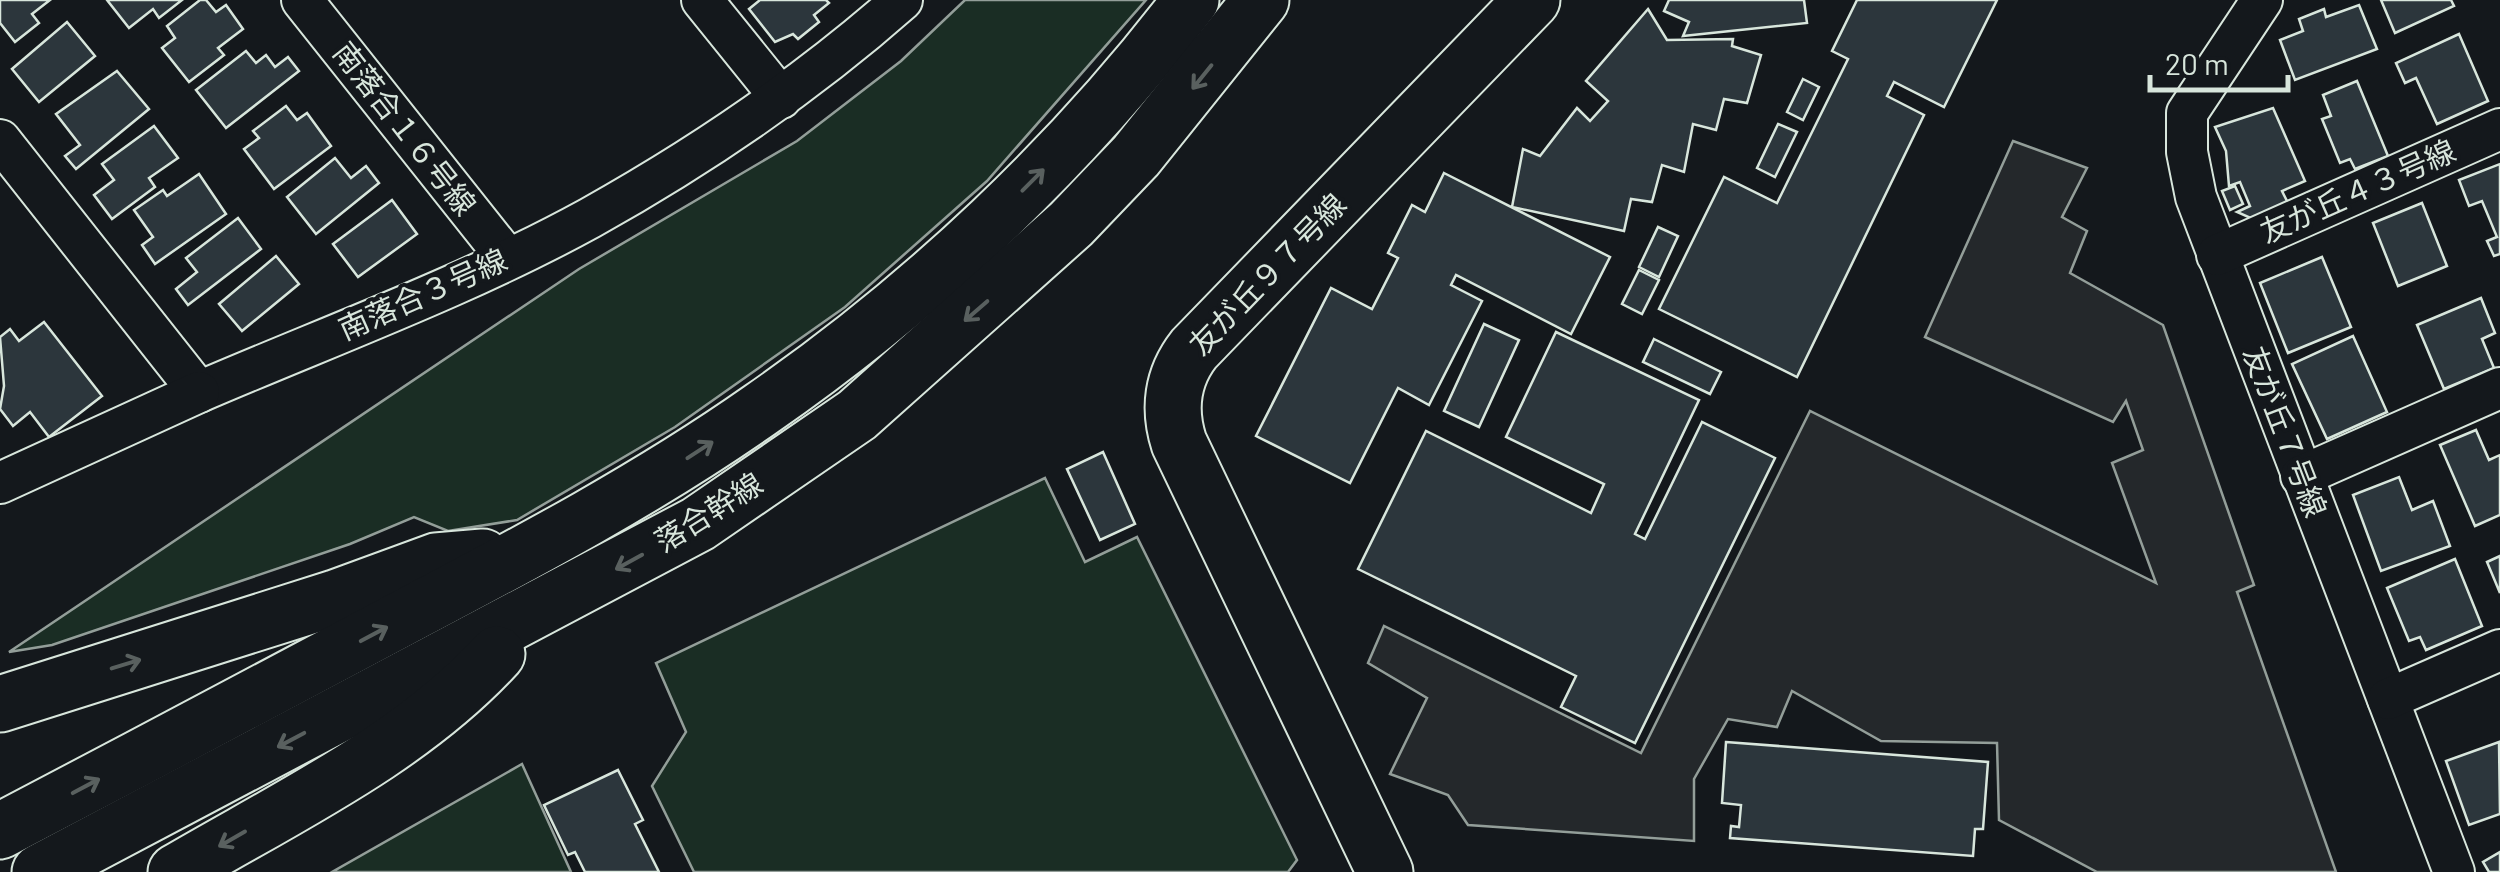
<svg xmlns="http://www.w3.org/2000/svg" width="2500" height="872" viewBox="0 0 2500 872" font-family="Barlow,'Noto Sans JP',sans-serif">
<rect width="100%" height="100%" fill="#14181c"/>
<g fill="#1a2d24" stroke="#939e99" stroke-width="2.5">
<path d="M965,0H1146L987,181L845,307L675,427L517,520L448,531L414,517L350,544L52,645L9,652L579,269L797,141L901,61Z"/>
<path d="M1045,478L1085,562L1137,537L1297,860L1288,872H694L652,786L686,732L656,663Z"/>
<path d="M522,764L571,872H332Z"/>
</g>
<path fill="#24282b" stroke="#939e99" stroke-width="2.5" d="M2013,141L2087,168L2062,217L2087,231L2070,273L2163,325L2254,585L2237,592L2336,872H2097L1999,820L1997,743L1881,741L1792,691L1777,727L1728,719L1694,779V841L1468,825L1448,795L1390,774L1427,698L1368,663L1384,626L1641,753L1810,411L2156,583L2112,463L2143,450L2126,401L2113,422L1925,337Z"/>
<g fill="#2c363c" stroke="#d8e6dc" stroke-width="2.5">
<path d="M0,0H50L32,14L39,23L15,42L0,23Z"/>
<path d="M107,0H182L159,18L153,9L129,28Z"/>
<path d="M200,0H206L216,12L226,5L243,29L218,48L224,55L189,82L162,48L175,38L167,26Z"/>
<path d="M760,0H826L829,3L814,15L819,22L798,39L793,34L775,42L749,9Z"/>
<path d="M1669,0H1804L1807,23L1683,36L1689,22L1664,11Z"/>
<path d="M1857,0H1997L1944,107L1894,82L1887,96L1924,115L1797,377L1659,309L1724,177L1777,203L1848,59L1832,51Z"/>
<path d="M2381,0H2451L2454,6L2395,33Z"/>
<path d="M2359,5L2377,49L2295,80L2280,40L2303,31L2299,19L2324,9L2326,17Z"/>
<path d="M1648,9L1667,40L1733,39L1732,46L1761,55L1747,103L1724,99L1716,130L1693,124L1684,172L1662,165L1652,202L1631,199L1624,231L1512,207L1523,149L1540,156L1577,108L1590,121L1608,101L1586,81Z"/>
<path d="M67,22L95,56L39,102L12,69Z"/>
<path d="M2459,34L2488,101L2437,124L2416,78L2405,83L2396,63Z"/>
<path d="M246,51L256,63L266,55L275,67L288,57L299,71L226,128L196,90Z"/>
<path d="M117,71L149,109L76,169L65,156L80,145L56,114Z"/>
<path d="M1803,79L1819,87L1803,120L1787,112Z"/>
<path d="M2357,81L2388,156L2355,169L2350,159L2340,163L2322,119L2331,116L2323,95Z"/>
<path d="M286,106L297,120L307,113L331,146L274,189L244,149L259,138L253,131Z"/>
<path d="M2273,108L2305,181L2282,191L2289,205L2255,220L2237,212L2250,206L2240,182L2229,186L2226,151L2215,127Z"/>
<path d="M1778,124L1797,132L1775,177L1757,168Z"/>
<path d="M154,126L178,158L149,178L155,187L112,219L94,195L114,180L102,164Z"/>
<path d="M335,158L351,178L366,166L379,183L316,234L287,197Z"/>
<path d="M2500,164V254L2494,256L2487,241L2497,237L2482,201L2469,206L2459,180Z"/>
<path d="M1444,173L1610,257L1571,334L1456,275L1451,285L1482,301L1429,405L1398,388L1350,483L1256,436L1331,288L1372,309L1398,258L1388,253L1412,205L1425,212Z"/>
<path d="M199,174L226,214L155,264L142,245L153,237L134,210L163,190L167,196Z"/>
<path d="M2235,186L2243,204L2230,210L2222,191Z"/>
<path d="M392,200L417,234L358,277L333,244Z"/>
<path d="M2422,203L2447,266L2398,286L2373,223Z"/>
<path d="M238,218L261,249L188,305L176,289L197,272L186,258Z"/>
<path d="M1658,227L1678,236L1659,277L1639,267Z"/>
<path d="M276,256L299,284L242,331L219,304Z"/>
<path d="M2322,257L2351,327L2288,353L2260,283Z"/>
<path d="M1639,270L1659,280L1642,314L1622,304Z"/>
<path d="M2481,298L2495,333L2482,339L2494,368L2444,389L2417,325Z"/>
<path d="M44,322L102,396L49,437L30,412L13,426L0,409L4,386L0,337L10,329L19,341Z"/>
<path d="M1484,324L1519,340L1479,427L1444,411Z"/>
<path d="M1556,332L1699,400L1635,534L1645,539L1702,422L1775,458L1635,743L1561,707L1576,676L1358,569L1426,431L1591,513L1604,484L1506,437Z"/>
<path d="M2353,336L2387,412L2327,439L2292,364Z"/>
<path d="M1654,339L1721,372L1710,394L1643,362Z"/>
<path d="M2476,430L2489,460L2500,455V515L2475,526L2440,445Z"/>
<path d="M1103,452L1135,524L1100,540L1067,469Z"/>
<path d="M2399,477L2412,510L2433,501L2450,546L2381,571L2353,495Z"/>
<path d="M2500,556V593L2487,562Z"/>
<path d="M2455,559L2482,626L2426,650L2420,637L2409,641L2387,588Z"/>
<path d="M1726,742L1988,762L1983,829H1975L1973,856L1730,838L1731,826L1739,827L1741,805L1722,803Z"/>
<path d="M2499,742L2500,814L2469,825L2446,761Z"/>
<path d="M618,770L643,820L635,824L659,872H585L575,852L568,855L544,805Z"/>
<path d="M2500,852V872H2489L2483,862Z"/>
</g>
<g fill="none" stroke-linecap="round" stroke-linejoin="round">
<defs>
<g id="street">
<path d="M302,0L507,258"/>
<path d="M702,0L781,98"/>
<path d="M2262,0L2187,113V152L2196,197L2454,872"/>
<path d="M0,140L199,392C329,336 466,286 590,218C701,156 807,84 902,0"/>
<path d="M2217,255L2500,129"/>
<path d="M2301,476L2500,388"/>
<path d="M0,483L199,392"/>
<path d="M2388,699L2500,650"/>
</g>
<g id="secondary">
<path d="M0,704L335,598L436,561L483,557"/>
<path d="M0,831C134,761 268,690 401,619C524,554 646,490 760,410C922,298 1072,157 1191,0"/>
<path d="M40,872L698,524L857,415L1071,224L1136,156L1261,0"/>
<path d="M176,872C285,808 410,749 497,654"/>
<path d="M1385,872L1179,443C1168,409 1172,377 1194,349L1532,0"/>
</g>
</defs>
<use href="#street" stroke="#d8e6dc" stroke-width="44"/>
<use href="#secondary" stroke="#d8e6dc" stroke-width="59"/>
<use href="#street" stroke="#14181c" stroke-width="40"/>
<use href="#secondary" stroke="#14181c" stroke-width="55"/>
</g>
<defs><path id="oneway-shaft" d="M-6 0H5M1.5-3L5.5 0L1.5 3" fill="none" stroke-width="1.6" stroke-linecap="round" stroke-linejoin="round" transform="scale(2.5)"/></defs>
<g stroke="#59605f">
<use href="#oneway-shaft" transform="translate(1202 77) rotate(129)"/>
<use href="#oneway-shaft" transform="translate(1033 180) rotate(-45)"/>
<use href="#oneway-shaft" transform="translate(976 311) rotate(139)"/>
<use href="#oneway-shaft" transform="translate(700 450) rotate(-33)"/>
<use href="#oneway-shaft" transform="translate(629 562) rotate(151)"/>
<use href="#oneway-shaft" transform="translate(374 634) rotate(-28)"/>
<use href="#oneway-shaft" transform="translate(126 664) rotate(-17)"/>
<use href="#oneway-shaft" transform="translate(291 740) rotate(152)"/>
<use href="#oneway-shaft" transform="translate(86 786) rotate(-28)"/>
<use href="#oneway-shaft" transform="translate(232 839) rotate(150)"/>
</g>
<g text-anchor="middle" stroke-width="8" stroke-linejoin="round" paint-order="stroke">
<g font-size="30" fill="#d8e6dc" stroke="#14181c">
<text transform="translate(404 129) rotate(52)" y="10">南落合１６号線</text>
<text transform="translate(2358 192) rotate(-24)" y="10">友が丘４３号線</text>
<text transform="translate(1268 275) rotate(-46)" y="10">友が丘９７号線</text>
<text transform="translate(423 295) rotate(-24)" y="10">南落合３号線</text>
<text transform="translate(2284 432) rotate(69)" y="10">友が丘７号線</text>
<text transform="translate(709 513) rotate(-32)" y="10">落合幹線</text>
</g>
</g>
<path d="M2150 75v15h138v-15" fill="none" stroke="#d8e6dc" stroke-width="5"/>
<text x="2165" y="75" font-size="30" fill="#d8e6dc" stroke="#14181c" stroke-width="8" paint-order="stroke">20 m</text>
</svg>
